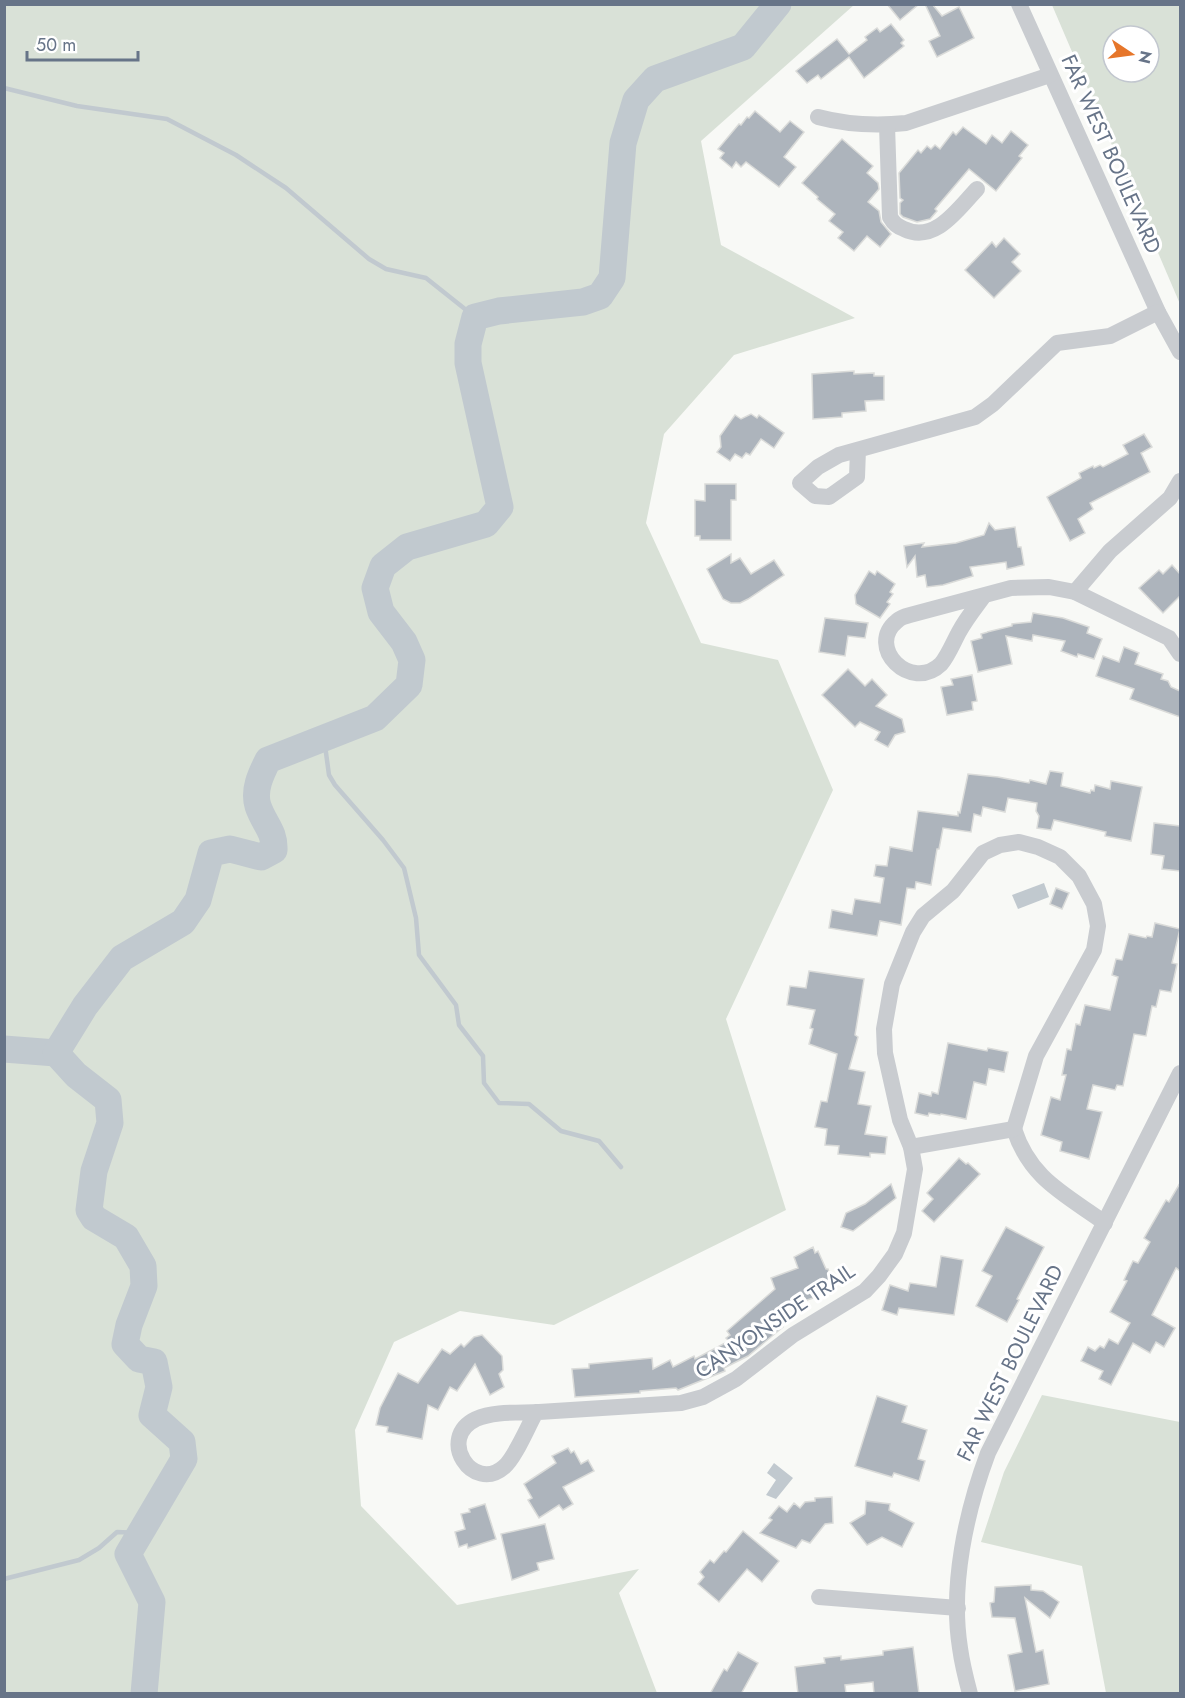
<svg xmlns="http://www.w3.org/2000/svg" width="1185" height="1698" viewBox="0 0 1185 1698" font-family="Jost,sans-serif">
<rect width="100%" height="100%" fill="#f8f9f6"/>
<g fill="#d9e1d7" fill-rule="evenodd">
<path d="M5,4L854,5L701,141L721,245L855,318L734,355L664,434L646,523L701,643L778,660L833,790L726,1019L786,1210L554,1325L460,1311L394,1342L355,1430L361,1506L457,1605L639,1569L619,1593L657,1693H5Z"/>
<path d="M1052,5H1180V304ZM1113,36H1149V72H1113Z"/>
<path d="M1042,1395L1180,1422V1693H1106L1082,1566L981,1542L1004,1472Z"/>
</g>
<g fill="#c1c9cf">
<path d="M1044,883L1049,897L1018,909L1012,895Z"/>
<path d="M774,1463L793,1478L776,1499L766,1495L776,1480L767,1473Z"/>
</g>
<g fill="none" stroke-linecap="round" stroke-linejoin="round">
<g stroke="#c1c9cf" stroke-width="4.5">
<path d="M4,88L77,106L167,119L236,155L286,188L369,259L386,269L426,278L475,317"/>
<path d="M324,738L329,775L335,785L383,840L404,868L416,918L419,955L456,1005L459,1025L483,1056L484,1083L499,1103L529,1104L561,1131L599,1141L621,1167"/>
<path d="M4,1579L79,1560L99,1548L117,1532L141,1533"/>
</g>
<g stroke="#c1c9cf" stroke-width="27">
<path d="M4,1049L56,1053"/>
<path d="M144,1694L152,1602L128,1554L184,1459L182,1442L152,1415L159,1387L154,1362L139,1359L125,1344L129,1325L144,1286L143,1266L126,1237L94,1218L89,1210L94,1171L110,1123L108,1100L76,1075L56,1053L85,1006L122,958L183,922L198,900L211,853L230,849L261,857L274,850C275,831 264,824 258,806C253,790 261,774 268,760L375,718L409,685L412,660L404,642L381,612L375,588L383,566L407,547L486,524L500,507L468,363V344L475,317L499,311L583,302L600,296L612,278L623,143L636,100L655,79L743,47L778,4"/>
</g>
</g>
<g fill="#adb4bc" stroke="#dadbd9" stroke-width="1.5">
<path d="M887,4H919L900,20Z"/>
<path d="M925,4H932L942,16L959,7L974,38L937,57L929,41L940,36Z"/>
<path d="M891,24L904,40L901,43L904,46L864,78L849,57L821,79L818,75L807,83L796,71L837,39L849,54L867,40L865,37L877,28L880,32Z"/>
<path d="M755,111L780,132L790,121L804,132L784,157L796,167L779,187L746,162L741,167L736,162L732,168L720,158L724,153L718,149L739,124L741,125L747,117L749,118Z"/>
<path d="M963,127L986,144L992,135L1002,143L1011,131L1028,145L1019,156L1022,158L996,191L969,169L935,209L937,211L930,219L917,222L903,217L900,214V203L903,200L900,198L899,173L918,150L921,153L927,146L931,149L935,145L940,149L953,132L956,135Z"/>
<path d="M842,139L873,166L867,173L878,183L879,189L868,202L879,211L881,222L891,234L880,247L867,236L854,251L838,238L843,232L829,221L835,214L817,199L818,197L802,183Z"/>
<path d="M1004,238L1020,254L1012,262L1021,271L994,298L965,270L992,242L996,247Z"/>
<path d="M854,371V374L874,373V376H884V400L865,401L866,411L842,413V417L813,419L812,374Z"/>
<path d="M751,414L757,418L759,415L784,433L774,448L761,439L750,455L746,453L742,458L735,454L730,461L717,452L721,447L720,436L735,415L741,419Z"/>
<path d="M1144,434L1152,447L1141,453L1150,472L1090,503L1093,509L1078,519L1085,533L1070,541L1047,497L1081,478L1079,473L1093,466L1094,468L1100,465L1103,467L1128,454L1123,445Z"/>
<path d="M705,484H736V500H731V540H700V536H695V500L705,501Z"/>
<path d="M989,523L995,530L1015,527L1018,547H1021L1024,565L1007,569L1006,562L970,567L973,576L943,585L927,587L925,575L917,577L915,556L907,567L904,546L924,543L922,547L956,543L984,535Z"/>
<path d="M731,554V563L740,558L751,574L774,560L784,575L748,599L740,603H731L723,599L707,569Z"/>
<path d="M1172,565L1180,574V596L1163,613L1139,588L1159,570L1163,574Z"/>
<path d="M869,571L875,575L877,571L895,584L890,592L893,594L887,602L890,604L880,618L856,604L855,595Z"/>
<path d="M1033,613L1063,618L1089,627L1087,633L1102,639L1094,659L1078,654L1077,657L1061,651L1065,641L1033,635L1032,641L1006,636L1012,664L978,672L971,641L982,638L981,634L988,632H987L1012,626V624L1031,622Z"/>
<path d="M825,618L868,623L865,638L848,636L845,656L819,652Z"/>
<path d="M1124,647L1139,653L1135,664L1163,674L1161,679L1168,681L1171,687L1180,691V717L1130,699L1134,689L1096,676L1103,656L1119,662Z"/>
<path d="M848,669L865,686L872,679L887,695L876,706L902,719L905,732L895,735L888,747L875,740L880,732L860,722L855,727L822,695Z"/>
<path d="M972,675L977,701L972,702L973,710L947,715L941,687L953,685L951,679Z"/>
<path d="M1050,771L1063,773L1061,786L1090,793L1091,790L1094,791L1095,785L1110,789L1111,781L1142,787L1131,841L1105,836L1106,832L1054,820L1051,830L1037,828L1039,816L1036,811L1037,803L1008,798L1005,812L983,807L981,816L974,814L971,832L943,828L939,849H937L931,885L916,882L915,889L907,888L901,925L880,921L877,936L829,928L832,910L852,914L855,899L880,903L884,878L874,876L876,865L887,866L890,847L912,851L918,811L958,816V812L960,813L968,774L998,777L1029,783L1030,780L1046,784Z"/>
<path d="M1154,823L1180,826V871L1162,869L1164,856L1151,854Z"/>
<path d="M1056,888L1069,893L1062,909L1050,904Z"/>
<path d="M1155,923L1180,929L1172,963L1177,964L1171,992L1160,990L1156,1007L1152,1006L1146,1036L1134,1034L1123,1086L1117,1085L1115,1090L1093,1085L1087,1109L1102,1112L1089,1159L1060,1151L1062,1142L1041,1135L1051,1097L1060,1100L1066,1075H1062L1067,1049L1071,1050L1076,1024L1080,1025L1085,1005L1110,1010L1118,977L1112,975L1116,959L1122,960L1129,934L1146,938L1147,936L1152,937Z"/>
<path d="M809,971L864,979L855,1035L858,1037L849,1069L865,1072L858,1104L871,1106L865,1134L887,1137L885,1154L870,1153V1157L838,1154L839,1146L825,1145L827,1129L815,1127L821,1101L827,1102L837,1054L809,1044L813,1029L810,1028L815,1010L787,1005L790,986L806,988Z"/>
<path d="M948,1043L987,1051L988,1048L1008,1052L1004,1072L989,1069L986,1085L974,1082L966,1119L941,1114L940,1115L929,1113L928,1116L915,1113L919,1093L931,1096L932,1092L938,1094Z"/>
<path d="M959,1158L966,1164L968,1163L980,1174L934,1222L922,1211L933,1199L927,1193Z"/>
<path d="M1180,1183V1271L1176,1268L1152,1315L1175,1328L1164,1347L1156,1342L1150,1353L1133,1343L1111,1385L1099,1379L1103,1371L1081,1361L1088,1347L1095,1351L1100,1346L1104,1348L1109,1339L1118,1344L1130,1323L1110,1312L1127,1281L1124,1280L1133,1261L1138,1263L1150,1242L1144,1238L1166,1200L1169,1202Z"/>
<path d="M891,1184L896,1198L853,1231L841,1227L846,1213L865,1204Z"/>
<path d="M1006,1227L1044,1247L1017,1299L1019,1300L1007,1322L976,1306L992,1276L982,1271Z"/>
<path d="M813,1247L815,1253L818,1251L826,1269H828L832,1281L826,1285L829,1293L779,1309L783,1314L778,1319V1322L783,1327L748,1356L724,1368L725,1371L678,1390L676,1388L640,1391V1393L575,1397L572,1369L589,1368V1364L652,1358L653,1369L670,1360L673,1367L694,1356L695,1359L729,1341L726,1338L730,1335L727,1331L775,1289L771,1278L798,1268L794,1257Z"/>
<path d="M941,1256L963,1260L954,1315L899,1308L897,1315L882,1310L890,1285L908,1291L910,1283L936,1287Z"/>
<path d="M482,1335L502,1356L503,1370L499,1374L504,1387L490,1395L475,1364L457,1391L450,1387L438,1410L428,1405L422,1439L387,1432L388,1427L376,1425L380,1408L398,1373L418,1383L442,1349L450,1354L461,1344L464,1347L474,1337Z"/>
<path d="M877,1396L907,1406L902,1422L927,1430L918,1459L925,1461L919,1481L894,1473L892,1477L855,1466Z"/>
<path d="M568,1448L571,1453L574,1451L581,1464L588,1460L594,1471L563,1487L573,1504L563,1510L559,1505L539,1518L528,1500L532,1498L524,1484L556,1463L552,1456Z"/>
<path d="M832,1497L833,1523L825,1524L810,1543L802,1540L796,1548L760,1533L772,1520L769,1518L779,1506L787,1512L794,1503L800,1508L805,1502L815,1501V1498Z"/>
<path d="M866,1501L890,1504L889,1510L914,1523L902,1547L882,1537L867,1545L850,1523L865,1514Z"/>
<path d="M485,1504L496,1539L468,1548L467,1544L459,1547L455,1532L465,1529L461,1514L470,1512L469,1509Z"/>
<path d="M545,1524L554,1559L537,1563L539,1570L512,1580L501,1534Z"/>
<path d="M743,1531L779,1561L762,1582L747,1569L719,1602L698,1584L704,1577L700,1572L710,1560L714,1563L724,1551L726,1552Z"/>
<path d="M1031,1585V1590L1043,1591L1059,1602L1050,1618L1025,1598L1036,1652L1043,1650L1049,1684L1015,1691L1008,1655L1022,1652L1015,1618L992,1617L990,1603L994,1602L995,1587Z"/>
<path d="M913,1647L919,1694H874L873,1682L845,1685L846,1694H798L795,1667L825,1663L824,1658L841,1656V1660L883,1655V1651Z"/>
<path d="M738,1652L758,1663L741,1694H710L724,1669L727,1671Z"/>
</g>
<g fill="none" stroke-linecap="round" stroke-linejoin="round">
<g stroke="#c9ccd0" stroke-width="16">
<path d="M1019,4L1158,312L1180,352"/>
<path d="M818,117C848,125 876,126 906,123L1050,75"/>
<path d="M887,125L890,217C894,224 897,226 904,229C935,244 958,209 977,189"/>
<path d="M858,450L857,477L829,497L815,496L800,483L818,467L839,455L975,417L993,404L1057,343L1110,336L1158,312"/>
<path d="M1075,592L1110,551L1170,498L1180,481"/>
<path d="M983,597C975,608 966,619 959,632C954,641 948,656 941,664C911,693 865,647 897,621C900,618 906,616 910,615L1011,588L1049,587L1075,592L1169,638L1180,654"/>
<path d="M1014,1129C1030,1179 1065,1194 1105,1223"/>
<path d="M911,1147L1014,1129"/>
<path d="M536,1412C528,1426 515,1458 504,1467C473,1494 436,1438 476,1419C494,1411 519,1413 539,1412C587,1409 634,1406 681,1403L703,1397L736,1379L793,1335L865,1291L879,1276L895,1254L904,1233L915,1169L911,1147L900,1120L885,1053L884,1029L892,984L913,932L923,916L953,891L983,853L1000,845L1019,842L1038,847L1060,857L1079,876L1094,904L1098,926L1094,950L1036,1056L1014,1129"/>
<path d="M819,1597L958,1608"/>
<path d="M970,1694C966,1679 962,1663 960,1648C950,1585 966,1512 988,1453L1180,1073"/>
</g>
</g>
<g text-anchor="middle" stroke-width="6" stroke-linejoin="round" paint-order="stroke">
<g font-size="21" fill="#677488" stroke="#fff">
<text transform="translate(1111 154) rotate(66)" y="7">FAR WEST BOULEVARD</text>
<text transform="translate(775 1321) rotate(-34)" y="7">CANYONSIDE TRAIL</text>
<text transform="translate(1010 1363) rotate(-64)" y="7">FAR WEST BOULEVARD</text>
</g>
</g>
<rect width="1185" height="1698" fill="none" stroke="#677488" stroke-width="12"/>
<g transform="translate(1131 54) rotate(103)"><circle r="28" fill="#ffffff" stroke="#c2c7cf" stroke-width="1.5"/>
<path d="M0-4.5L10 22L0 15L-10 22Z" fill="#e6762a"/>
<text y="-9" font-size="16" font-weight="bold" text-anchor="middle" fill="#677488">N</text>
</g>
<path d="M27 51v9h111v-9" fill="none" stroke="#677488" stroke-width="3"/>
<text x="36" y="51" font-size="18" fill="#677488" stroke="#ffffff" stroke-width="4.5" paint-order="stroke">50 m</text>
</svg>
